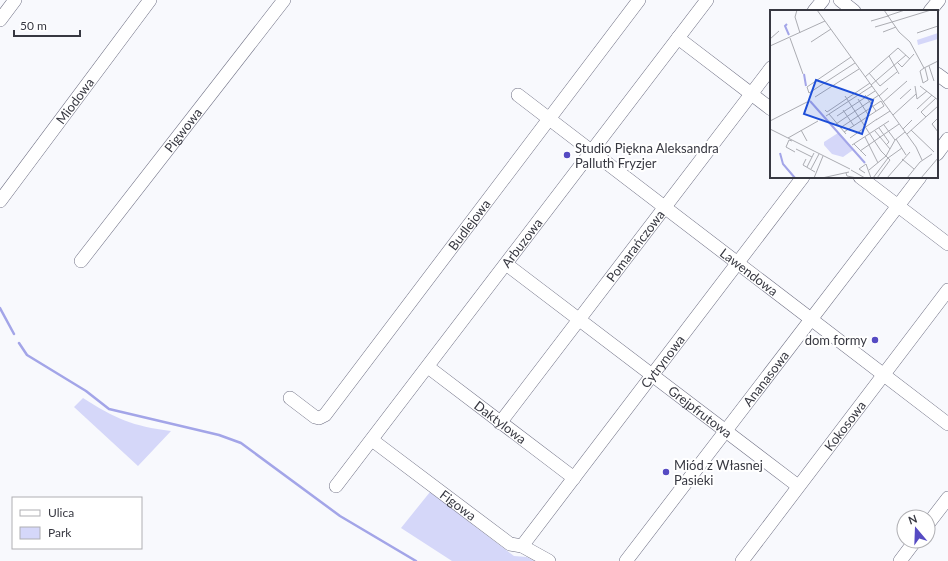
<svg xmlns="http://www.w3.org/2000/svg" width="948" height="561" viewBox="0 0 948 561" font-family="Lato,sans-serif">
<rect width="100%" height="100%" fill="#f8f9fd"/>
<g fill="#d5d7f9">
<path d="M83,398C116,419 132,426 171,431L138,466L74,407Z"/>
<path d="M430,492L514,556L527,557L534,561H452L401,528Z"/>
</g>
<g fill="none" stroke-linecap="round" stroke-linejoin="round">
<g stroke="#a3a5e8" stroke-width="2.5">
<path d="M0,308L14,334"/>
<path d="M19,343L27,355L86,391L109,409L219,435L241,443L340,516L416,561"/>
</g>
<defs>
<g id="minor">
<path d="M840,0L854,11"/>
<path d="M814,11L823,0"/>
<path d="M930,11L939,0"/>
<path d="M0,20L15,0"/>
<path d="M678,38L771,109"/>
<path d="M937,74L948,82"/>
<path id="s1" d="M518,95L948,424"/>
<path d="M937,154L948,139"/>
<path d="M860,177L948,244"/>
<path id="s2" d="M0,201L150,0"/>
<path id="s3" d="M81,261L284,0"/>
<path id="s4" d="M506,264L798,486"/>
<path id="s5" d="M428,367L574,478"/>
<path id="s6" d="M290,398L315,417L319,418L325,415L639,0"/>
<path id="s7" d="M500,423L771,68"/>
<path id="s8" d="M372,440L510,544L522,546L549,561"/>
<path id="s9" d="M336,486L707,0"/>
<path d="M928,524L948,498"/>
<path id="s10" d="M522,546L803,177"/>
<path id="s11" d="M626,561L920,177"/>
<path id="s12" d="M742,561L948,290"/>
<path d="M900,561L915,541"/>
</g>
</defs>
<use href="#minor" stroke="#6e6f83" stroke-width="14"/>
<use href="#minor" stroke="#fff" stroke-width="13"/>
</g>
<g fill="#564bc3" stroke="#fff" stroke-width="1.5">
<circle cx="567" cy="155" r="4"/>
<circle cx="875" cy="340" r="4"/>
<circle cx="666" cy="472" r="4"/>
</g>
<g text-anchor="middle" stroke-width="4" stroke-linejoin="round" paint-order="stroke">
<g font-size="13" fill="#373841" stroke="#fff">
<text dy="5" stroke="none"><textPath href="#s2" startOffset="125">Miodowa</textPath></text>
<text dy="5" stroke="none"><textPath href="#s3" startOffset="166">Pigwowa</textPath></text>
<text dy="5" stroke="none"><textPath href="#s6" startOffset="281">Budlejowa</textPath></text>
<text dy="5" stroke="none"><textPath href="#s9" startOffset="306">Arbuzowa</textPath></text>
<text dy="5" stroke="none"><textPath href="#s7" startOffset="223">Pomarańczowa</textPath></text>
<text dy="5" stroke="none"><textPath href="#s1" startOffset="291">Lawendowa</textPath></text>
<text dy="5" stroke="none"><textPath href="#s10" startOffset="232">Cytrynowa</textPath></text>
<text dy="5" stroke="none"><textPath href="#s11" startOffset="230">Ananasowa</textPath></text>
<text dy="5" stroke="none"><textPath href="#s4" startOffset="244">Grejpfrutowa</textPath></text>
<text dy="5" stroke="none"><textPath href="#s5" startOffset="91">Daktylowa</textPath></text>
<text dy="5" stroke="none"><textPath href="#s12" startOffset="170">Kokosowa</textPath></text>
<text dy="5" stroke="none"><textPath href="#s8" startOffset="108">Figowa</textPath></text>
</g>
<g font-size="13" fill="#373841" stroke="#fff" text-anchor="start">
<text x="575" y="153">Studio Piękna Aleksandra<tspan x="575" dy="15">Palluth Fryzjer</tspan></text>
<text x="867" y="345" text-anchor="end">dom formy</text>
<text x="674" y="470">Miód z Własnej<tspan x="674" dy="15">Pasieki</tspan></text>
</g>
</g>
<g transform="translate(770 10)">
<rect width="168" height="168" fill="#f8f9fd"/>
<path d="M168,23V29L148,35L147,30ZM68,123L83,140L73,147L62,144L54,135V132Z" fill="#d5d7f9"/>
<path fill="none" stroke="#a3a5e8" stroke-width="2" d="M17,14L15,16L19,25M34,64L36,76M40,91L95,153M10,143L13,154L25,168"/>
<path fill="none" stroke="#abacb2" stroke-width="1" d="M27,0L25,7L30,23M47,0L146,137L152,150M114,0L129,22L140,32L154,58M117,6L135,0M101,11L118,6M122,12L161,0M105,17L122,12M113,22L126,17M147,23L168,16M20,28L33,64M0,29L9,21M41,32L61,19M0,36L55,11M119,46L129,64M81,47L37,77L39,83L85,53M127,52L132,57L144,44M159,56L164,71M155,58L158,70L153,73L150,61L154,58L168,51M99,63L110,76L127,62M95,67L128,38L140,49M101,75L136,45M145,76L147,89M150,76L168,90M95,85L106,101M75,86L111,141L120,150L107,168M109,86L118,78M45,87L89,59M88,89L99,106M130,89L141,79M147,89L157,81M113,92L137,71M147,99L162,85M55,100L57,102L100,73M73,100L84,116M59,104L76,124M123,105L146,84M56,106L102,76M67,106L105,81M156,107L151,102L166,88M168,108L162,114L168,122M106,110L120,101M0,111L37,92M66,114L109,85M114,115L125,130M70,118L111,91L114,96L74,122M109,118L119,132L116,135M0,119L80,159M133,119L142,110M31,120L37,131M141,120L164,142M105,121L120,139M137,124L168,96M95,127L108,153M18,128L48,111M80,128L107,109M126,129L136,145M22,131L19,130L16,137L25,142M84,134L96,146M82,135L119,111M26,139L42,147M90,141L129,114M36,149L33,155L45,162M132,149L144,159M37,157L44,143M41,159L49,144M81,160L95,168M99,160L116,146L125,130L135,122M76,163L77,166L87,168M95,163L89,159L96,154L101,168M44,168L53,146M52,168L79,162M103,168L118,148L132,138M117,168L140,142M137,168L150,152L162,144M151,168L168,148"/>
<path fill="#1d4ed8" fill-opacity="0.15" stroke="#1d4ed8" stroke-width="2" d="M46,70L103,90L92,124L34,104Z"/>
<rect width="168" height="168" fill="none" stroke="#373841" stroke-width="2"/>
</g>
<rect x="12" y="497" width="130" height="52" fill="#ffffff" stroke="#afafb3"/>
<rect x="20" y="510" width="20" height="6" fill="#ffffff" stroke="#afafb3"/>
<text x="48" y="517" font-size="12" fill="#373841">Ulica</text>
<rect x="20" y="527" width="20" height="12" fill="#d5d7f9" stroke="#afafb3"/>
<text x="48" y="537" font-size="12" fill="#373841">Park</text>
<g transform="translate(916 529) rotate(341)"><circle r="19" fill="#ffffff" stroke="#afafb3"/>
<path d="M0-3L7 15L0 10L-7 15Z" fill="#564bc3"/>
<text y="-6" font-size="11" font-weight="bold" text-anchor="middle" fill="#373841">N</text>
</g>
<path d="M14 30v6h66v-6" fill="none" stroke="#373841" stroke-width="2"/>
<text x="20" y="30" font-size="12" fill="#373841" stroke="#ffffff" stroke-width="3" paint-order="stroke">50 m</text>
</svg>
